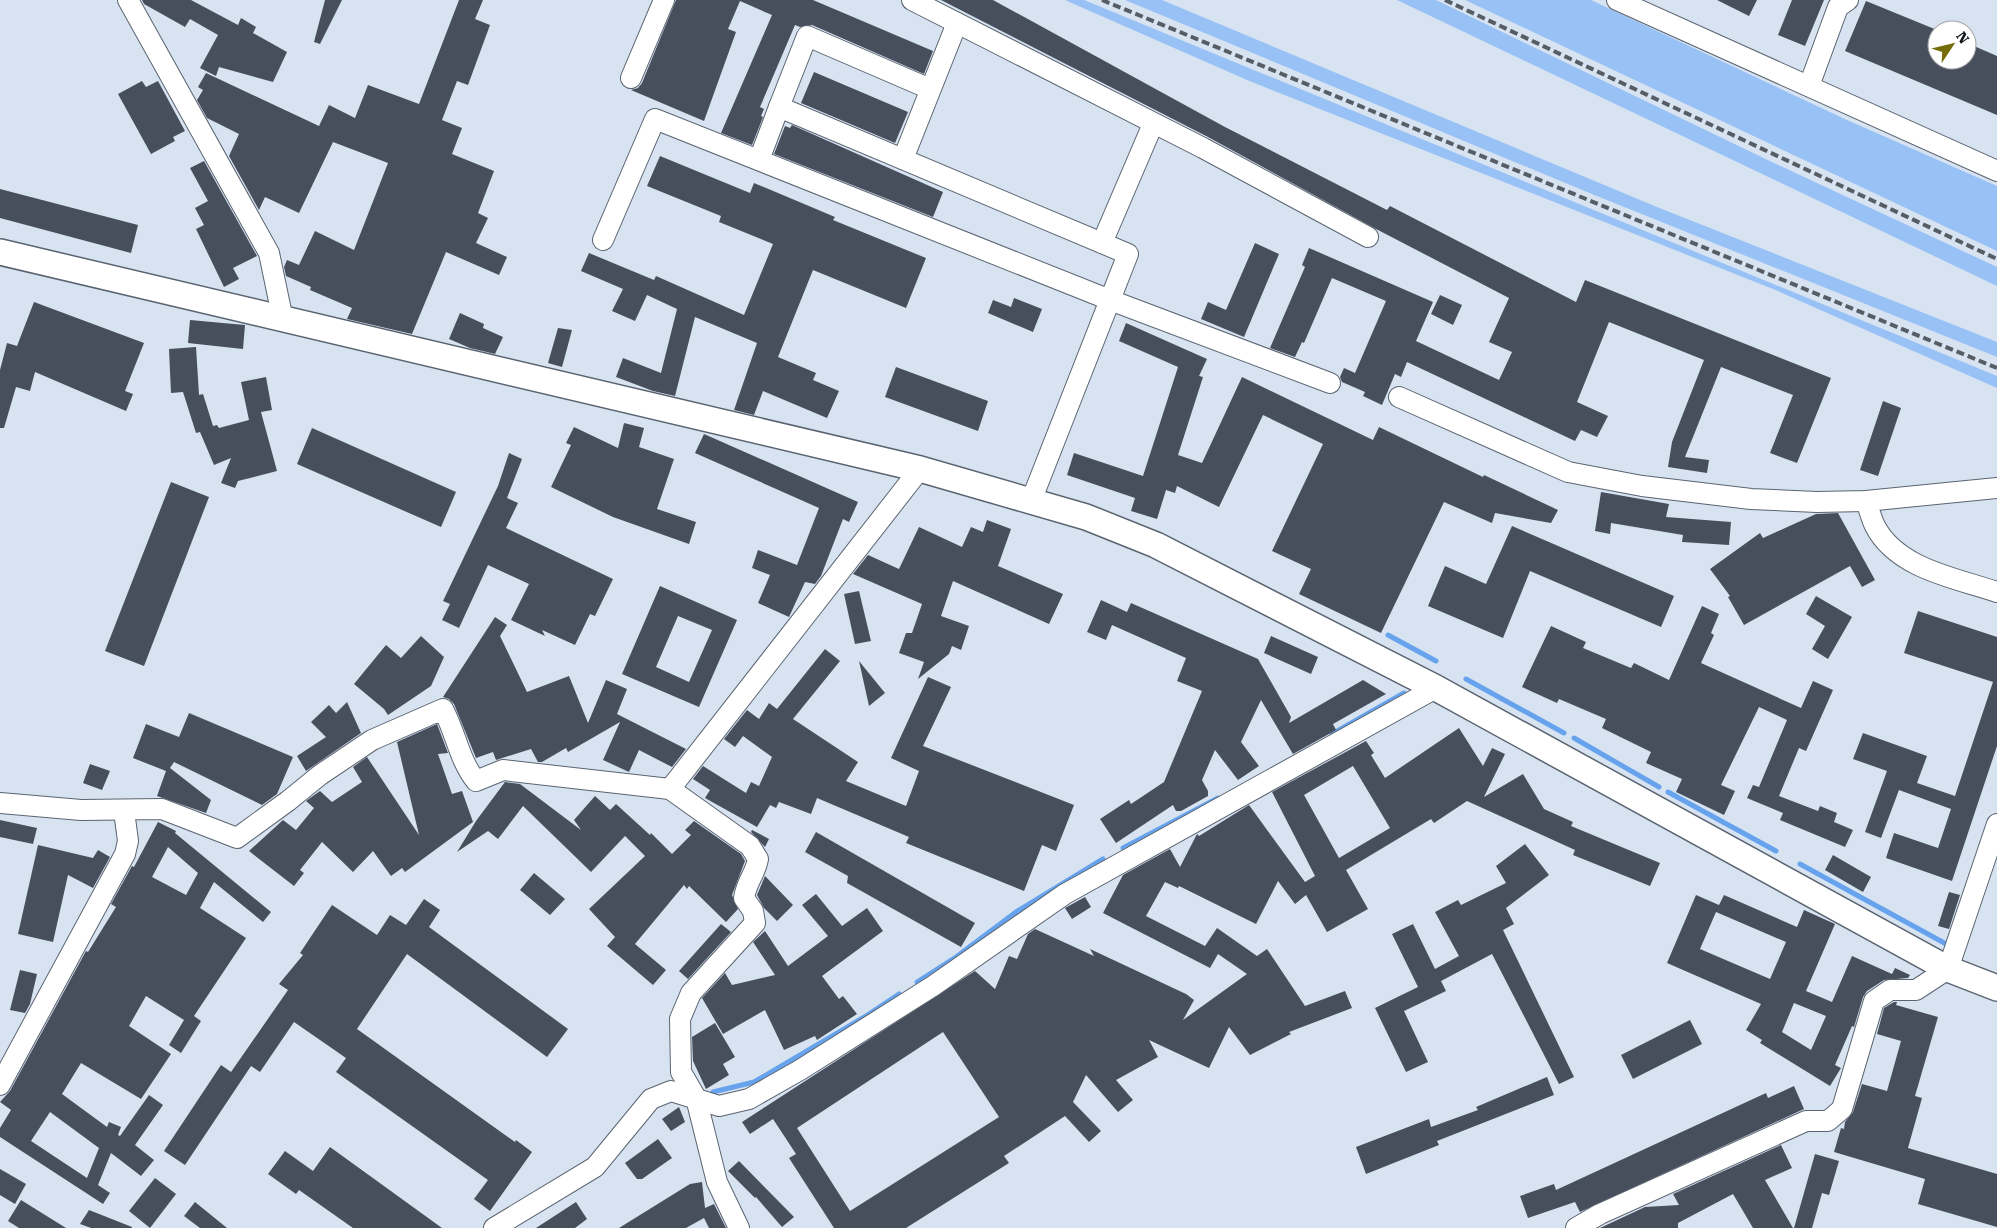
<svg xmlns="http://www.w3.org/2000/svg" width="1997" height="1228" viewBox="0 0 1997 1228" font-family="'Roboto Serif',serif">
<rect width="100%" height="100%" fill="#d8e3f2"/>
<g fill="#98c1f6">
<path d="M1065,0H1084L1997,376V388L1773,289L1247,80Z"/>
<path d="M1125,0H1162L1657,207L1997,342V357L1587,192Z"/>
<path d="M1397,0H1436L1774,163L1997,267V286Z"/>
<path d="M1465,0H1591L1847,120L1997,186V251Z"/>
</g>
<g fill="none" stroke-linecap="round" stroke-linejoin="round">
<g stroke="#67a3ed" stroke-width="5">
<path d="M1388,635L1436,661"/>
<path d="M1466,679L1564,733"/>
<path d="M1332,734L1404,693"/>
<path d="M1574,738L1659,787"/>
<path d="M1668,792L1776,851"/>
<path d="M1123,848L1218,798"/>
<path d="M1800,864L1948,945"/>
<path d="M917,982L956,957L1016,912L1103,859"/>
<path d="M713,1092L754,1082L866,1016L899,994"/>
</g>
</g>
<g fill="#464f5b" fill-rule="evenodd">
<path d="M142,0H191L238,25L241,18L256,27L253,33L287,52L273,82L219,67L216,76L200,68L218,35L190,19L185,27L144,4Z"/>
<path d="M325,0H342L320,44L314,42Z"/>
<path d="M459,0H483L475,19L490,25L468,85L457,81L442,120L462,128L452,154L494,171L478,213L488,218L476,243L507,257L499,275L446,252L412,334L347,319L352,308L310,290L311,287L286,276L284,267L287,260L299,265L315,231L354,250L388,163L333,142L299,213L265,197L259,210L229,156L239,134L207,118L197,100L203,90L198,87L206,73L319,126L329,105L355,118L368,85L419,104Z"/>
<path d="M676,0H813L933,51L924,74L812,25L800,27L795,25L760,107L764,109L761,116L763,117L752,145L721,133L772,15L740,1L728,29L736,32L704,121L631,90L638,88L642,83Z"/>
<path d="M941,0H993L1225,127L1387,210L1390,206L1576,302L1585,280L1831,378L1797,463L1770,453L1793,395L1721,367L1685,457L1709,460L1707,473L1668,467L1672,442L1704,360L1609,322L1577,402L1608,416L1597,437L1581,430L1575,441L1407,362L1401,377L1395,374L1382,405L1363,396L1365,392L1342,382L1340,377L1344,368L1355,373L1386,301L1332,278L1304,343L1302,342L1295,357L1270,348L1305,267L1302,265L1309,248L1433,302L1416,341L1499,380L1512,352L1489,342L1509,298L1378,230L1208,137Z"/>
<path d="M1717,0H1757L1749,16Z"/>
<path d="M1792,0H1824L1805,46L1778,35Z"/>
<path d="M1866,1L1937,30V60H1967V43L1997,56V115L1845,51Z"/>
<path d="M814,72L908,112L895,143L801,103Z"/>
<path d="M142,81L146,87L158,81L185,131L173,137L175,141L151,154L118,94Z"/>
<path d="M792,125L943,192L933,217L774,154L785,126L790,128Z"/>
<path d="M660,156L750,193L754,183L835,217L833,220L926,258L906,308L813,270L778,357L816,373L813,380L839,391L827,418L763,391L754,415L734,410L757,343L695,317L675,396L653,391L616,377L623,358L661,373L677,309L647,295L635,321L612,311L623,289L581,271L589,253L654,280L656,276L744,315L773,244L719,222L721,216L647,186Z"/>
<path d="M204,161L257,256L233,268L239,279L224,287L196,229L204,225L195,208L208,201L190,168Z"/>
<path d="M0,189L138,225L131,253L0,218Z"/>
<path d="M1255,243L1279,254L1244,337L1201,319L1208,302L1226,310Z"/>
<path d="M1440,295L1462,305L1453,325L1431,314Z"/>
<path d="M1014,298L1042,309L1033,332L988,313L993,300L1011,307Z"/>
<path d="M34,302L144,343L125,391L133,394L126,411L35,372L30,391L16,387L4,428H0V370L7,343L17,346Z"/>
<path d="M460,313L484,324L483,328L503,337L495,354L470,348L449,339Z"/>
<path d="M190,320L245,325L243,349L188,343Z"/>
<path d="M1126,323L1207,359L1199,376L1203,377L1178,455L1202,463L1242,377L1373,440L1379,427L1483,477L1484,475L1558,510L1551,523L1495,513L1492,523L1444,502L1381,633L1299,594L1311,569L1272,551L1323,444L1263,415L1219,507L1177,486L1175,493L1166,490L1157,519L1131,511L1135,498L1067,475L1074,453L1143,476L1178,367L1119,341Z"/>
<path d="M558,328L572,330L562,367L548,363Z"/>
<path d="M196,347L199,395L203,394L213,426L217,425L219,428L249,420L241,382L266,377L272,410L261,412L277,471L238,481L235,488L221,483L231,458L214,465L200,432L196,433L183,392L171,393L169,349Z"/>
<path d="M896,367L988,401L978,431L885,397Z"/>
<path d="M1883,401L1901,408L1878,476L1860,470Z"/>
<path d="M624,423L644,428L639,447L674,459L657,509L696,522L689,544L613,517L551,487L571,445L566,443L574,427L618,448Z"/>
<path d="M312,428L456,492L441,527L297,464Z"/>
<path d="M704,434L858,502L849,522L843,519L821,576L815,584L805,582L789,617L758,603L770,575L752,568L758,550L797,565L819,508L695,453Z"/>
<path d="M509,453L522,459L507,498L518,503L506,528L613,579L595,616L590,614L575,645L542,630L545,636L511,620L529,584L488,565L459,628L442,620L450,604L443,601L498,486Z"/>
<path d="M171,482L209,497L144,666L105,651Z"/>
<path d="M1601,492L1669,504L1666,517L1731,522L1729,545L1682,542L1683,535L1611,523L1610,534L1595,531Z"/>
<path d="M1838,513L1875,580L1862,587L1850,566L1744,625L1728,597L1730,596L1710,569L1760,533L1763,538L1816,514Z"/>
<path d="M987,520L1011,529L998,566L1063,594L1049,624L953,581L941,616L969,626L961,650L952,646L949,654L918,679L924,662L899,653L906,633H912L922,604L853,574L868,555L899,569L919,527L962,547L971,527L983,532Z"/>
<path d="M1512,526L1674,596L1661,627L1530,571L1503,638L1428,606L1445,566L1486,584Z"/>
<path d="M660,586L737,620L699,707L622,674ZM678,616L712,630L689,682L656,667Z"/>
<path d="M859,591L871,641L855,644L844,594Z"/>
<path d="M1816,596L1852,617L1828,659L1812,649L1825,626L1806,614Z"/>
<path d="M1101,600L1127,612L1131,603L1258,659L1291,717L1289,723L1363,680L1386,694L1333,724L1336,730L1293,754L1261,700L1241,742L1259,766L1238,780L1215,750L1202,780L1208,791V796L1181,811H1176L1173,805L1116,843L1100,819L1129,800L1131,804L1164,782L1202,691L1177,681L1186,658L1112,625L1106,640L1087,632Z"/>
<path d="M1702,606L1719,614L1711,633L1714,635L1701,663L1801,708L1813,681L1833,690L1806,751L1799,748L1779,796L1818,811L1820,806L1837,813L1834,822L1853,830L1845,847L1780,820L1783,813L1747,798L1753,785L1759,787L1787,720L1759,707L1721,785L1735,791L1724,815L1676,792L1682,779L1646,763L1651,752L1602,728L1606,719L1559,699L1557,703L1522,687L1551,626L1586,642L1583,648L1631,668L1634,663L1669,680Z"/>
<path d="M1918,611L1997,637V746L1952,881L1886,858L1894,833L1938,848L1951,809L1899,790L1881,838L1865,832L1887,771L1853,759L1863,733L1927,756L1917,783L1955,796L1993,682L1904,653Z"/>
<path d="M495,617L507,625L500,636L527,692L569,676L588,723L606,680L627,689L617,714L686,749L672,767L639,750L629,772L603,760L620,722L568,752L566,748L542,762H538L531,749L496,760L493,752L476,758L454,704L449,699L443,697Z"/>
<path d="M421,636L444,657L431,686L388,715L384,709L354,684L386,645L401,658Z"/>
<path d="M1271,636L1318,657L1311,674L1264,653Z"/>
<path d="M825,649L840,661L793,719L858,762L846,781L906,806L919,771L891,758L928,677L951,687L923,746L1074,805L1056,851L1042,845L1024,891L906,843L909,837L817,798L811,814L779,802L776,808L770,805L757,827L705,798L710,790L693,779L703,766L746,793L751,782L759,786L772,757L743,736L735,747L724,739L747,710L759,719L769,703L777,709Z"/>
<path d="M859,661L885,693L869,706Z"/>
<path d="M347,702L361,733L306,771L297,756L326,737L311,722L329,705L336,713Z"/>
<path d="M189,713L293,757L277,794L262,805L174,762L170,768L211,800L206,813L157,796L166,771L133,758L146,724L179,737Z"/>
<path d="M437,724L448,753L438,754L452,794L462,791L473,822L405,872L402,868L391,876L373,851L353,872L322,842L300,870L304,873L294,886L249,851L283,820L296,830L314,808L306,801L320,791L332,802L362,782L353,767L367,757L419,835L397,742Z"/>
<path d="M1459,728L1483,766L1492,748L1505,754L1484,797L1523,774L1544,809L1573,822L1571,826L1660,863L1650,886L1573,855L1575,850L1467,801L1434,823L1431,819L1346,870L1368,909L1327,932L1306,895L1295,904L1278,881L1256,924L1179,886L1178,888L1165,882L1146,916L1205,946L1217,928L1257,956L1267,949L1305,1006L1345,991L1352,1008L1289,1032L1291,1034L1250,1055L1229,1027L1209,1068L1149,1040L1158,1057L1116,1080L1133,1100L1118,1112L1086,1075L1073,1102L1101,1131L1089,1142L1065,1116L1004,1156L1009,1163L906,1228H834L789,1158L796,1154L773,1119L750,1134L742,1122L975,971L995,989L1009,956L1017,959L1028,934L1035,929L1094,956L1090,949L1186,994L1194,1000L1183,1020L1247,974L1218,954L1210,968L1103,913L1123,875L1170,849L1180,867L1197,834L1199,836L1249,805L1305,882L1315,876L1272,792L1366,741L1374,753L1371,755L1385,778ZM1353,766L1390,828L1339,858L1304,795ZM943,1032L999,1117L850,1211L797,1128Z"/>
<path d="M90,764L110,771L102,790L83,783Z"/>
<path d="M505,782L520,784L581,830L574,820L595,796L610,810L616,804L650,835L651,833L672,854L691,835L685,830L694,821L741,854L745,861L732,895L738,909L726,922L689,886L687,889L684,885L635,944L666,970L653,985L607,946L615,937L589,909L645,856L625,836L591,872L523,806L498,839L488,831L457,852L476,821Z"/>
<path d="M0,820L37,828L33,844L0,837Z"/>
<path d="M158,822L176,831L175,833L271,912L263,922L214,882L200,908L246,938L194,1016L201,1021L181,1053L169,1045L184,1020L146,996L129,1026L171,1054L141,1099L81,1063L62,1094L107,1127L109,1122L121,1127L118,1135L120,1136L149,1095L163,1105L135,1145L154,1160L141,1176L111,1153L98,1185L110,1193L103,1204L0,1137V1128L11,1110L0,1102L10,1091L86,951L88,952L116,907L111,904L132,866L134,867ZM168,847L198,873L186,895L152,877ZM50,1112L99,1148L87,1178L31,1141Z"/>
<path d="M752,830L769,839L765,847L751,832Z"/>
<path d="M816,832L975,923L961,947L847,883L848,876L805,852Z"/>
<path d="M1525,844L1549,875L1506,908L1514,924L1503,930L1574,1077L1559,1084L1492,954L1441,981L1446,991L1404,1011L1428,1062L1406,1072L1375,1008L1418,987L1392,934L1413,924L1435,969L1459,956L1435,912L1458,900L1461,905L1506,883L1496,866Z"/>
<path d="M38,845L93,858L98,850L110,857L93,888L68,875L53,942L18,934Z"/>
<path d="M1833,855L1871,877L1863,892L1825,870Z"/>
<path d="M534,873L565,899L550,915L520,890Z"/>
<path d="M765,876L793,905L777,921L764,908L757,895Z"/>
<path d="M1949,892L1960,895L1949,929L1938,926Z"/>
<path d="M816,894L842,926L867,908L883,931L822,976L839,999L843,996L857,1014L817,1040L815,1036L784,1050L765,1010L723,1034L702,998L725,973L732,985L775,975L753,942L765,931L788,966L828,936L802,905Z"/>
<path d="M1696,895L1719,905L1724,895L1797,927L1804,910L1835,924L1806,991L1832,1002L1852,956L1892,974L1895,968L1910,975L1908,978L1884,980L1867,991L1863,997L1854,1027L1852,1026L1835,1065L1841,1068L1830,1086L1760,1043L1762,1040L1746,1030L1761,1004L1667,963ZM1716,912L1786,942L1770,979L1700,949ZM1794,1003L1826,1016L1811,1050L1782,1032Z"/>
<path d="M1085,897L1091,907L1072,919L1065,908Z"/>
<path d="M424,899L440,910L429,927L568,1029L547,1057L407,954L357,1029L515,1142L516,1140L532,1152L490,1211L474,1199L488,1180L336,1072L346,1058L294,1022L260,1072L251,1066L185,1165L164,1151L221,1065L231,1072L288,990L279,984L303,955L300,953L332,905L377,935L390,915L406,925Z"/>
<path d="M721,924L731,932L688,979L679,971Z"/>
<path d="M20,970L37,974L30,1004L25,1013L10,1010Z"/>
<path d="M1894,1002H1897L1896,1005L1938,1017L1915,1096L1922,1098L1908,1148L1997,1174V1227L1918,1204L1925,1179L1834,1152L1841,1128L1844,1129L1845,1122L1853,1112L1862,1084L1887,1091L1901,1041L1877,1034L1884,1008Z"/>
<path d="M1690,1020L1702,1044L1633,1079L1621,1055Z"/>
<path d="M715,1023L735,1057L723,1064L729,1075L706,1089L693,1061L692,1037Z"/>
<path d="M1547,1077L1554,1095L1437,1141L1439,1145L1366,1174L1356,1147L1429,1119L1431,1127L1478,1110L1476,1107Z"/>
<path d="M1794,1086L1804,1109L1580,1212L1575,1202L1528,1218L1520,1196L1554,1184L1556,1190L1766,1093L1768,1098Z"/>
<path d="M679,1107L685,1122L671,1131L662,1119Z"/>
<path d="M658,1139L672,1158L642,1179H637L625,1163Z"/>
<path d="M1781,1145L1792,1168L1765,1180L1793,1228H1753L1733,1194L1678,1223V1228H1600L1645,1207L1679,1205L1673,1194Z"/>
<path d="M330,1147L442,1228H353L299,1190L296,1194L268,1174L285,1151L313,1171Z"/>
<path d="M1815,1154L1839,1161L1829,1195L1822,1193L1812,1228H1794Z"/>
<path d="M739,1161L794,1217L782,1227L756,1197L755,1198L728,1171Z"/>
<path d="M0,1169L26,1184L15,1204L0,1195Z"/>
<path d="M155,1178L176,1194L150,1228L129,1211Z"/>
<path d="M702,1182L705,1208L714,1204L726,1228H709L704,1218L686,1228H619L690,1184Z"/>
<path d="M21,1200L66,1228H19L8,1221Z"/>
<path d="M195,1202L227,1228H200L184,1216Z"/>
<path d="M576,1202L587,1219L575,1228H536Z"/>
<path d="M89,1210L132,1227V1228H91L80,1224Z"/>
</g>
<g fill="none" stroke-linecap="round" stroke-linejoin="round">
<defs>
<g id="minor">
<path d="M128,0L269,253L283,320"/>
<path d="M912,0L1203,148L1368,237"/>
<path d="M1617,0L1997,171"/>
<path d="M631,78L664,0"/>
<path d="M1809,86L1838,7L1848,0"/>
<path d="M779,107L807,36L930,89"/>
<path d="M903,159L957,23"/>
<path d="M759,160L779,107L1128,254L1031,501"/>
<path d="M603,240L655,119L1110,300L1330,383"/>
<path d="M1102,243L1153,124"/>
<path d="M1399,397L1568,472L1642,486L1751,499L1817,502L1866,501L1997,488"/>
<path d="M1866,501C1869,509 1871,518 1875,526C1897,569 1956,578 1997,592"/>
<path d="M670,789L920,469"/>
<path d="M0,803L81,810L162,809L237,838L288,801L320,775L372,740L443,709C456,733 459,760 476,781L503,770L670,789L750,846L758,859C755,875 747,880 744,898L753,911L755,923L691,993L680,1019L681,1072L696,1098L717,1182L739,1228"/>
<path d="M0,1085L125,854L128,841L124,811"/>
<path d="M494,1228L595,1167L651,1099L671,1091L719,1106L749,1099L800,1070L933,986L1065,894L1436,688"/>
<path d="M1576,1228L1600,1214L1806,1121H1828L1842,1109L1874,1001L1890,990H1916L1948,969L1997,824"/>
</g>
<path id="major" d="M0,252L920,469L1086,517L1156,545L1436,688L1948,969L1997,988"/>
</defs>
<use href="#minor" stroke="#5a6470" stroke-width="22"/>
<use href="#major" stroke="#5a6470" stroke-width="28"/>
<use href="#minor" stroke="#fff" stroke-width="20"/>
<use href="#major" stroke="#fff" stroke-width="25"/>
<g stroke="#565d65" stroke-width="4" stroke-dasharray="8 4" stroke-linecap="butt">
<path d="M1102,0L1997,368"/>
<path d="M1445,0L1997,259"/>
</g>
</g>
<g transform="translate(1952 45) rotate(55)"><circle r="24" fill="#ffffff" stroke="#a0a2a4"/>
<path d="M0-4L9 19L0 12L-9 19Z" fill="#746d0a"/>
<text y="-8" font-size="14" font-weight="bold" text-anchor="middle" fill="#12161b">N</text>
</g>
</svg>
